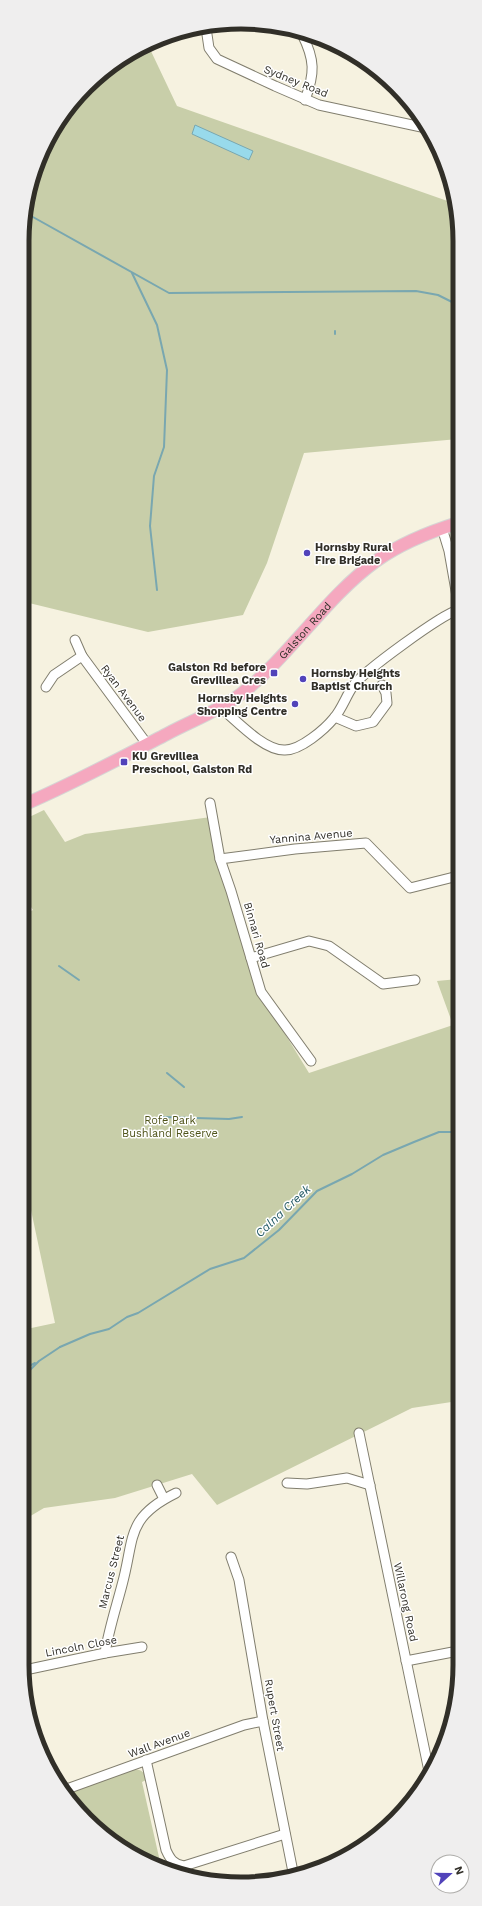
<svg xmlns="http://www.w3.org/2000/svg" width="482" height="1906" viewBox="0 0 482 1906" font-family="'Work Sans',sans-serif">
<rect width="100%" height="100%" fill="#f6f2e0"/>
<g fill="#c8cea9">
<path d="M149,47L177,106L456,204L458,213V439L304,453L267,563L243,615L148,632L29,603L23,616L24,212L51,131L108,67Z"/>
<path d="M44,810L65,842L85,834L211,817L260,993L309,1073L453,1025L437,981L458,979V1401L412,1408L217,1505L192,1474L115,1498L44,1508L22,1521V1330L55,1323L28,1196L23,1198V915L33,910L23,895V820Z"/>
<path d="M134,1769C142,1770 145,1772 146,1780L142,1782L161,1866L144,1862L77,1810L66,1793Z"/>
</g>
<path fill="#98daeb" stroke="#79a7b0" d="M195,125L253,151L249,160L192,134Z"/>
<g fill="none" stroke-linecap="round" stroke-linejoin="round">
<g stroke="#79a7b0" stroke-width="2">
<path d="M24,212L169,293L416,291L438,295L458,305"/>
<path d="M132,273L157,325L167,370L164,447L154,476L150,526L157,590"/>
<path d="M335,334V331"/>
<path d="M59,966L79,980"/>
<path d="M167,1073L184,1087"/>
<path d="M162,1117L229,1119L242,1117"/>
<path d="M60,1347L90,1334L109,1329L127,1317L138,1313L210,1269L244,1258L279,1230L317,1191L352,1174L383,1155L414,1142L439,1132H458"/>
<path d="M22,1370L35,1363"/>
<path d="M22,1378L39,1361L60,1347"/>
</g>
<defs>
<g id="minor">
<path d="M206,28L209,48L217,59L275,86L319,105L426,128"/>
<path d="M302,34C315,60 315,73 305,100"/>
<path d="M442,528L449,551L458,602"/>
<path d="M75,640L82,656"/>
<path d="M46,687L54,675L82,656L147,744"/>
<path d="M220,707C236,720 263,750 284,750C300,751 325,729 334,718C342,709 346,696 353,686C364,671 441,615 458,610"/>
<path d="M335,717L356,726L373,722L387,703L386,693L382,685"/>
<path d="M210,803L220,859L231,891L261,992L311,1061"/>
<path d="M220,859L295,849L366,843L410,888L458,876"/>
<path d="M251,958L309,941L329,946L383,984L415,980"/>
<path d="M359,1433L430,1776"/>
<path d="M287,1483L307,1484L347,1478L370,1485"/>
<path d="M157,1485L164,1499"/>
<path d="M231,1557L239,1580L263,1721L294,1877"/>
<path d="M105,1653C109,1629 116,1608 122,1585C135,1538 125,1518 176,1493"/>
<path d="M22,1658L26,1688"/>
<path d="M406,1661L458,1651"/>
<path d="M25,1670L105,1653L142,1647"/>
<path d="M146,1760L166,1850C170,1859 174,1865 184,1866L285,1834"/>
<path d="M64,1790L244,1725L263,1721"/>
</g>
<g id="major">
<path id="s1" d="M23,805C72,784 119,759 167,734C191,721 219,711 241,694C291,655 325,598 376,561C401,543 429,532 458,523"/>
</g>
</defs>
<use href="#minor" stroke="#817e6e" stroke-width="11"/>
<use href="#major" stroke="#d6d5d4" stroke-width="14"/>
<use href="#minor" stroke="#fff" stroke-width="9"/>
<use href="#major" stroke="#f5a8bf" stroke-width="12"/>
</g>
<g fill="#5143ba" stroke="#fff" stroke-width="1.5">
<circle cx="307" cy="553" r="4"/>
<rect x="270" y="669" width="8" height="8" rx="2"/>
<circle cx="303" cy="679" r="4"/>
<circle cx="295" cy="704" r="4"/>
<rect x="120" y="758" width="8" height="8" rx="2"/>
</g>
<g text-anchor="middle" stroke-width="3" stroke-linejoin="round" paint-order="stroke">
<g font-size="11" fill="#312f28" stroke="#fff">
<text transform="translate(296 81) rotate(22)" y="4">Sydney Road</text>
<text dy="4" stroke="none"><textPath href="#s1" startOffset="335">Galston Road</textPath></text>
<text transform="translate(124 693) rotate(53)" y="4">Ryan Avenue</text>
<text transform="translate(311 836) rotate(-5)" y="4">Yannina Avenue</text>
<text transform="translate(257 935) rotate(74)" y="4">Binnari Road</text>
<text transform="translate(111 1572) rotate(-76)" y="4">Marcus Street</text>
<text transform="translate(406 1602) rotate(78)" y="4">Willarong Road</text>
<text transform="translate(81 1646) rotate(-11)" y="4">Lincoln Close</text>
<text transform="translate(275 1715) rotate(80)" y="4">Rupert Street</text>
<text transform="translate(159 1743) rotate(-20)" y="4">Wall Avenue</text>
</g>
<g font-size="11" font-weight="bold" fill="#312f28" stroke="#fff" text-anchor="start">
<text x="315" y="551">Hornsby Rural<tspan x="315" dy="13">Fire Brigade</tspan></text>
<text x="266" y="671" text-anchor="end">Galston Rd before<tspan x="266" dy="13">Grevillea Cres</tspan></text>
<text x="311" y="677">Hornsby Heights<tspan x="311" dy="13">Baptist Church</tspan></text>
<text x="287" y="702" text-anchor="end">Hornsby Heights<tspan x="287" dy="13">Shopping Centre</tspan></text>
<text x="132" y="760">KU Grevillea<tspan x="132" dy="13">Preschool, Galston Rd</tspan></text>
</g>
<g font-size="11" fill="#4e5319" stroke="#fff">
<text x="170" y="1124">Rofe Park<tspan x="170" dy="13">Bushland Reserve</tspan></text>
</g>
<g font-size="12" font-style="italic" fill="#265c68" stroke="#fff">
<text transform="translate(283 1211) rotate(-43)" y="4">Calna Creek</text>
</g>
</g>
<path d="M0 0H482V1906H0ZM241 29H241A212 212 0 0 1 453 241V1665A212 212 0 0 1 241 1877H241A212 212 0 0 1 29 1665V241A212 212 0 0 1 241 29Z" fill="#efeeee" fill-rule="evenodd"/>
<path fill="none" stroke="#312f28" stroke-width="5" d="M241 29H241A212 212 0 0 1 453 241V1665A212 212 0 0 1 241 1877H241A212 212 0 0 1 29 1665V241A212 212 0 0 1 241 29Z"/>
<g transform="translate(450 1874) rotate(69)"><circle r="19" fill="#ffffff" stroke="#adaca9"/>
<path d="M0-3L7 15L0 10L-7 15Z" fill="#5143ba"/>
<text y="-6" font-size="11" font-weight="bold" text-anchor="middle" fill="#312f28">N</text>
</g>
</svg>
